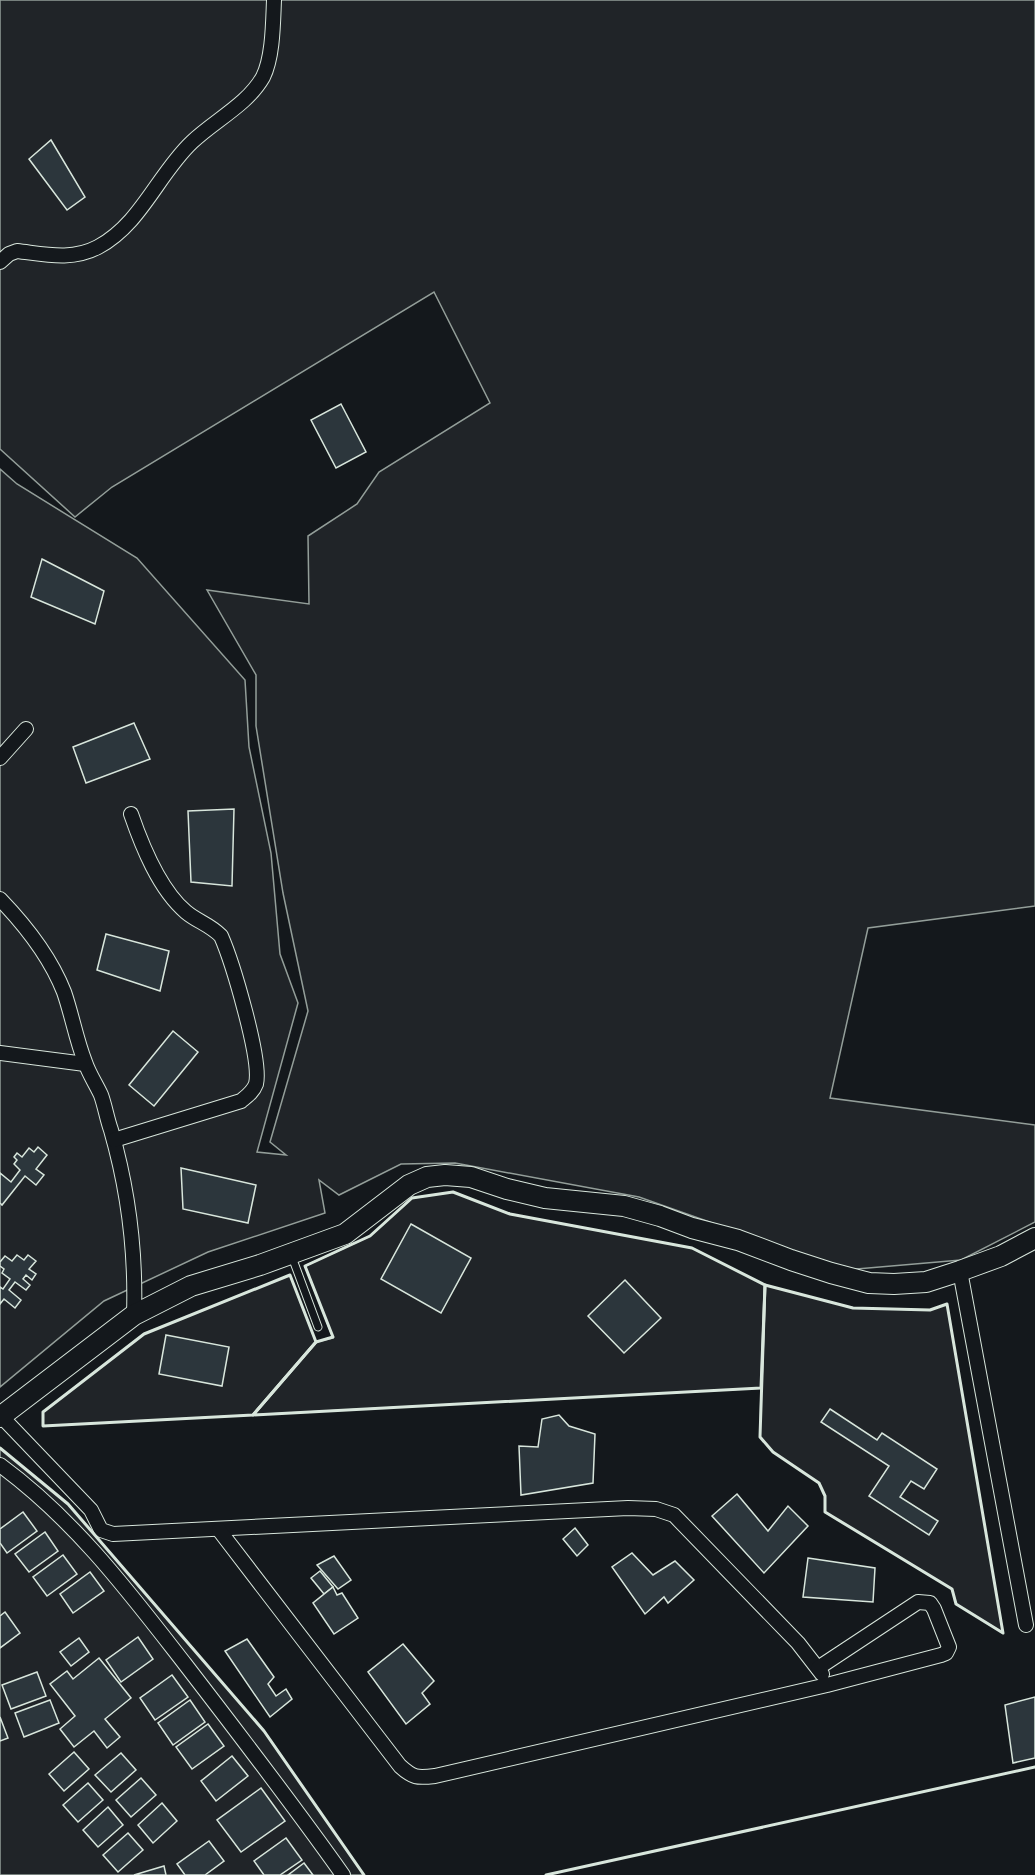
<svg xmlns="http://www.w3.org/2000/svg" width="1035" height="1875" viewBox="0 0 1035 1875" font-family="'Nunito Sans',sans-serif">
<rect width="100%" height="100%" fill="#14181c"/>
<g fill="#202428" stroke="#939e99" stroke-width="1.5">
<path d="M0,0H1035V906L868,928L830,1098L1035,1125V1222L961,1260L845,1270L639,1197L455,1163L401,1164L339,1195L319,1180L325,1213L208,1252L104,1301L0,1387V469L17,484L137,558L245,680L249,747L271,853L280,954L298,1003L257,1152L286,1155L270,1142L308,1011L283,893L256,726V675L207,590L309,604L308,536L357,504L379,472L490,403L434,292L112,487L75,517L0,449Z"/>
<path d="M453,1192L510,1214L692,1248L765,1285L853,1308L930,1310L947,1304L1003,1633L956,1604L952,1589L825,1512V1496L819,1483L773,1452L760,1437L761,1388L43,1426V1412L144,1334L290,1275L316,1342L333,1338L305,1266L370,1236L412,1198Z"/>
<path d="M0,1448L68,1504L264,1731L364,1875H0Z"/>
</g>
<g fill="#2c363c" stroke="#d8e6dc" stroke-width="1.5">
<path d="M51,140L85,197L67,210L29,159Z"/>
<path d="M341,404L366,452L336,468L311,420Z"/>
<path d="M42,559L104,591L95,624L31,597Z"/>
<path d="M134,723L150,759L86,783L73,747Z"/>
<path d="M234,809L232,886L191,882L188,811Z"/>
<path d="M106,934L169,951L160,991L97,970Z"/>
<path d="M173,1031L198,1052L154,1106L129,1085Z"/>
<path d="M38,1147L47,1155L36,1169L44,1175L36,1185L25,1176L2,1205L0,1203V1173L11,1182L20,1170L14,1164L17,1160L14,1157L17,1153L22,1157L29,1148L34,1152Z"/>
<path d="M181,1168L256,1185L248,1223L183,1209Z"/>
<path d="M411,1224L471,1258L441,1313L381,1279Z"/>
<path d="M17,1255L24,1260L28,1255L36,1261L29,1269L36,1274L32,1280L26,1275L23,1279L30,1285L26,1290L15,1282L9,1290L21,1300L15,1308L4,1299L0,1304V1287L3,1289L10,1279L2,1273L4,1269L0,1266V1262L5,1256L12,1261Z"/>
<path d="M625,1280L661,1318L624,1353L588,1316Z"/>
<path d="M166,1335L229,1347L222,1386L159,1374Z"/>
<path d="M830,1409L877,1440L882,1433L937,1469L924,1489L911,1481L900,1497L938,1521L929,1535L869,1496L889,1466L821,1422Z"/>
<path d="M559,1415L569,1426L595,1434L593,1483L521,1495L519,1446L538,1447L542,1419Z"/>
<path d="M737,1494L768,1531L788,1506L808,1526L764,1573L712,1516Z"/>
<path d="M23,1512L37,1531L7,1553L0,1543V1529Z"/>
<path d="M575,1528L588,1545L577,1556L563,1539Z"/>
<path d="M45,1532L58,1551L29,1572L15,1554Z"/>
<path d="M632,1553L653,1575L675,1561L694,1580L668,1603L664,1597L645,1614L612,1567Z"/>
<path d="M63,1555L77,1574L47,1596L33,1577Z"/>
<path d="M334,1556L351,1580L338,1589L317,1565Z"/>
<path d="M808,1558L875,1568L873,1602L803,1597Z"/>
<path d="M320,1571L333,1587L324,1594L311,1578Z"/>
<path d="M90,1572L104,1591L73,1613L60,1594Z"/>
<path d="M333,1587L337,1595L342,1593L358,1618L334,1634L313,1603Z"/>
<path d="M5,1612L20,1633L0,1648V1616Z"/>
<path d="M138,1637L153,1659L121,1682L106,1660Z"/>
<path d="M79,1638L89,1652L71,1666L60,1652Z"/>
<path d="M247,1639L274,1677L268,1684L276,1696L286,1689L292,1699L270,1717L225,1651Z"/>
<path d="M403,1644L434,1681L422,1693L430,1704L406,1724L368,1672Z"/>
<path d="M99,1658L131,1698L105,1719L120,1737L107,1748L94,1731L74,1747L60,1729L75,1716L50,1684L67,1671L73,1679Z"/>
<path d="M37,1672L46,1696L11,1709L2,1685Z"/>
<path d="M172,1675L188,1697L155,1720L140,1698Z"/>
<path d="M1035,1697V1758L1013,1763L1005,1705Z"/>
<path d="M50,1700L59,1723L24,1737L15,1713Z"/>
<path d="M190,1700L205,1722L173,1745L158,1723Z"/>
<path d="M0,1717L8,1738L0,1741Z"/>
<path d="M208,1724L224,1746L192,1769L176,1747Z"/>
<path d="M74,1752L89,1769L64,1791L49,1774Z"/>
<path d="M121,1753L136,1770L111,1792L95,1775Z"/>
<path d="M232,1756L248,1776L216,1801L201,1781Z"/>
<path d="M141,1778L156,1795L131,1817L116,1800Z"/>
<path d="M88,1783L103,1800L78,1822L63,1805Z"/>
<path d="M261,1788L285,1821L241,1852L217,1820Z"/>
<path d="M162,1803L177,1821L153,1843L138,1825Z"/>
<path d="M108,1807L123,1825L98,1847L83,1830Z"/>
<path d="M128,1833L143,1850L118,1872L103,1855Z"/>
<path d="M286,1838L302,1860L280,1875H264L254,1861Z"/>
<path d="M209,1841L224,1861L205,1875H185L177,1864Z"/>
<path d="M304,1863L313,1875H288Z"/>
<path d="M164,1866L166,1875H134Z"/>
</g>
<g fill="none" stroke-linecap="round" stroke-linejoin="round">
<defs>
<path id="lane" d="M292,1257L318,1327"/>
<g id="street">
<path d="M0,262L9,254L17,251C44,254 72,261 98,247C141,224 158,174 192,142C215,120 247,105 263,77C273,57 273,23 274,0"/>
<path d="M0,758L26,729"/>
<path d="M0,899C26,926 50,956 64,992C72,1015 76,1039 85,1062C89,1074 96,1084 101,1095C105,1106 107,1119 111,1130C128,1189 136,1253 134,1315"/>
<path d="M0,1053L85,1064"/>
<path d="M114,1140L241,1101C247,1096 253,1092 256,1084C262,1060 232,961 221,936C209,924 198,922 186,912C159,889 142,846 131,814"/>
<path d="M960,1271L1026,1625"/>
<path d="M1,1416L91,1510L101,1530L113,1534L628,1508L656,1509L674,1515L798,1643L822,1674"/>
<path d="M0,1465C75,1520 129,1592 185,1664C239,1734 292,1803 343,1875"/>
<path d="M219,1530L400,1766C413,1778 417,1778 435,1776L827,1685L941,1655L946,1653L949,1647L934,1609L930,1603L918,1602L818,1668"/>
</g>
<path id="secondary" d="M0,1417L134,1315L191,1286L260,1265L345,1234L409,1185L427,1177L445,1175L471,1177L507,1189L545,1198L624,1206L660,1216L692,1228L738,1240L791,1260L831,1273L869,1283L894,1284L926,1282L960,1271L1001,1256L1035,1238"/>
</defs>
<use href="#lane" stroke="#d8e6dc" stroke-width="9"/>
<use href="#street" stroke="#d8e6dc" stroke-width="16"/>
<use href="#secondary" stroke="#d8e6dc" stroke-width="22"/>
<use href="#lane" stroke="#14181c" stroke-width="7"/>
<use href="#street" stroke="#14181c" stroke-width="14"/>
<use href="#secondary" stroke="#14181c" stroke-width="20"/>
<g stroke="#d8e6dc" stroke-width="3">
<path d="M453,1192L510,1214L692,1248L765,1285L761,1388L253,1415L316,1342L333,1337L305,1266L370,1236L412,1198Z"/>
<path d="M290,1275L316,1342L253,1415L43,1426V1412L144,1334Z"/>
<path d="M765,1285L853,1308L930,1310L947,1304L1003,1633L956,1604L952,1589L825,1512V1496L819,1483L773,1452L760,1437Z"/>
<path d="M0,1448L68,1504L264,1731L364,1875"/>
<path d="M546,1875L1035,1767"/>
</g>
</g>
</svg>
